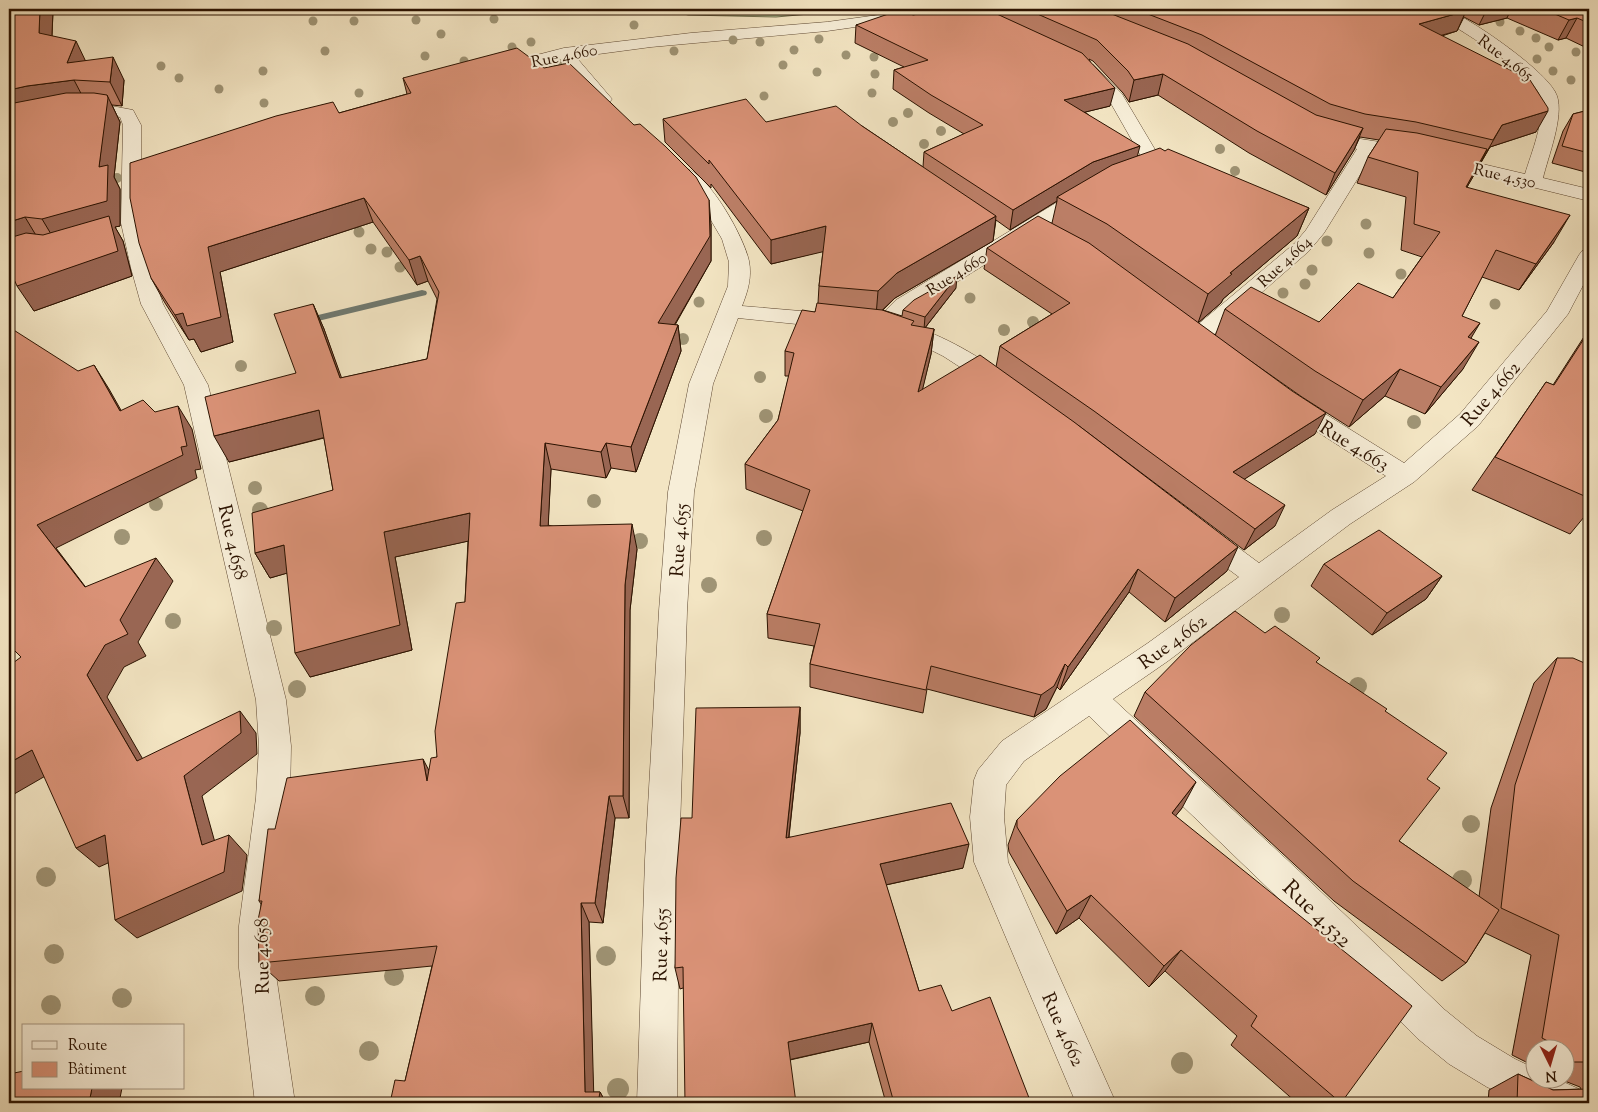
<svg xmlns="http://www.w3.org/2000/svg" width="1598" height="1112" viewBox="0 0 1598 1112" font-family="'Sorts Mill Goudy',serif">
<rect width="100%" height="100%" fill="#f3e5c3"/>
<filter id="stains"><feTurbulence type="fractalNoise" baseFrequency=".004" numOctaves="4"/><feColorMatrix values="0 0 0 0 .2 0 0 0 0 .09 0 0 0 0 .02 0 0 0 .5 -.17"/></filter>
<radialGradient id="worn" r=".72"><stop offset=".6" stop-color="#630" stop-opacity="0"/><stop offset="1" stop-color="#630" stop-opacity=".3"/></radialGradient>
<path fill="#b5c698" stroke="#706c4c" d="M666,9H864L776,17L688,15Z"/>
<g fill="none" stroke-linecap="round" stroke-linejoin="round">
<path fill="#6f7970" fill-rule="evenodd" d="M422,290L426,291L427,293L426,295L318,321L312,318L314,316Z"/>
<defs>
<g id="minor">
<path d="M922,9H960L958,12L953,13L827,31L651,47L576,57L612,99L609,103H597L561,60L496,75L490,73L488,70L490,67L564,48L691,33L827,22Z"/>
<path d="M1429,9C1434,9 1442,7 1448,10C1471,19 1550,73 1557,96C1564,117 1548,157 1543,178L1589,189V201L1406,156L1374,152L1324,233L1309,251L1205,342L1197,344L1189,342L1186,337L1189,332L1295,243L1306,230L1357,149L1314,137L1311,133L1314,129L1320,128L1354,138L1406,146L1525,174C1532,151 1544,123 1541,99C1537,74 1453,26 1431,12Z"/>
<path d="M1088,63L1094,65L1122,94L1160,158C1160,162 1161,167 1159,170C1154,177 1132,181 1124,179L1122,175L1124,171L1142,165V158L1109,100L1080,68L1082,65Z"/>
<path d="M101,104L133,110L141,125V223L151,268L163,304L208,385L286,700L291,746L290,798L275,926V968L295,1103H255L239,968V926L256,798L259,746L256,700L184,385L141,304L131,268L121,223L123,125L120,117C84,107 44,122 9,128V118L69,106Z"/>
<path d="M685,168C709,174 744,237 749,261C752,277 748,291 742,306L836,314L844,316L847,321L844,326L836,328L738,318L713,384L694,492L687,611L679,860L677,1103H637L645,860L659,611L668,492L689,384L728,286L729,262L722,239L699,200L676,174L678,170Z"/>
<path d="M1086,187L1093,189L1096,193L1093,197L912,310L898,322C938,332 974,353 1007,377L1011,382L1007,387L999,390L991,387L943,356L917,343L890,334L888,330L882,332L874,330L871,325L896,300L1079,189Z"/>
<path d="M1589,249V274L1568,314L1478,426L1414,482L1350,524L1168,661L1113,699L1298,870L1445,1010L1477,1036L1515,1059L1536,1069V1080H1559L1579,1089L1585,1103H1522L1487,1087L1449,1064L1417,1038L1274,894L1089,716L1024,761L1006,785L1004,817L1008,862L1116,1103H1076L974,862L970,817L974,780L978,770L1002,741L1148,643L1239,577L1193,543L1189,536L1193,529L1203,526L1213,529L1259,563L1332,510L1386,476L1282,409L1278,403L1282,397L1290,395L1298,397L1404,463L1460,414L1547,311L1579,255L1582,251Z"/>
</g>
</defs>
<use href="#minor" stroke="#5d4731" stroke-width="1"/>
<use href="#minor" fill="#f7eed8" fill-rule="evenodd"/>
</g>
<g fill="#9f9475">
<circle cx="494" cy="19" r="4.5"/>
<circle cx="416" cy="20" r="4.5"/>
<circle cx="313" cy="21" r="4.5"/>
<circle cx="354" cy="21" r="4.5"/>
<circle cx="1500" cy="22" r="4.5"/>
<circle cx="634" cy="25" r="4.5"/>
<circle cx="1520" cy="31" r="4.5"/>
<circle cx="441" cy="34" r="4.5"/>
<circle cx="1536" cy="38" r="4.5"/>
<circle cx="819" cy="39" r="4.5"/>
<circle cx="733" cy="40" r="4.5"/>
<circle cx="531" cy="42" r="4.5"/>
<circle cx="760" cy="42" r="4.5"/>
<circle cx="512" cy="47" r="4.5"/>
<circle cx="1549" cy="47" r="4.5"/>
<circle cx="794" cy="50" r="4.5"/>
<circle cx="325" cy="51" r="4.5"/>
<circle cx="674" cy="51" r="4.5"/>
<circle cx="1576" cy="52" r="4.5"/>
<circle cx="846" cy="55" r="4.5"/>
<circle cx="425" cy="56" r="4.5"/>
<circle cx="874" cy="57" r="4.5"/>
<circle cx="1537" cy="59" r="4.5"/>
<circle cx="464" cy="61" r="4.5"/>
<circle cx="558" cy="63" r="4.5"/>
<circle cx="783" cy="65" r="4.5"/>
<circle cx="161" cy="66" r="4.5"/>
<circle cx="263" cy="71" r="4.5"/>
<circle cx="1553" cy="71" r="4.5"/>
<circle cx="817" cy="72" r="4.5"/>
<circle cx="875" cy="74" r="4.5"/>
<circle cx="179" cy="78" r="4.5"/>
<circle cx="1571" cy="80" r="4.5"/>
<circle cx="219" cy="89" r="4.5"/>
<circle cx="359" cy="93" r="4.5"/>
<circle cx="872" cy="93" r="4.5"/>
<circle cx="764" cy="96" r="4.5"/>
<circle cx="264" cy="103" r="4.5"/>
<circle cx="908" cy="113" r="5"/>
<circle cx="893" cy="122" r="5"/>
<circle cx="941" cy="131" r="5"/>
<circle cx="924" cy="144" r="5"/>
<circle cx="1220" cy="149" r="5"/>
<circle cx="1235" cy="171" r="5"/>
<circle cx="117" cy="178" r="5"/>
<circle cx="1366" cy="224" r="5.5"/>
<circle cx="359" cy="232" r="5.5"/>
<circle cx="1327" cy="241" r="5.5"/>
<circle cx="371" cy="249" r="5.5"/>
<circle cx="387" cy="252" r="5.5"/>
<circle cx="1369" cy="253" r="5.5"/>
<circle cx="400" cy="267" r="5.5"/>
<circle cx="1312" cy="270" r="5.5"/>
<circle cx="1401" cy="274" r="5.5"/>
<circle cx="1305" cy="284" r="5.5"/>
<circle cx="1283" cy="293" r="5.5"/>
<circle cx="970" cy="298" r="5.5"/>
<circle cx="699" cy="302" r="5.5"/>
<circle cx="1495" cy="304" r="5.5"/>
<circle cx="1033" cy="322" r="6"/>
<circle cx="1004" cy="330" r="6"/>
<circle cx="683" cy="339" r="6"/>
<circle cx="241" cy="366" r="6"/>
<circle cx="760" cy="377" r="6"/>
<circle cx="766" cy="416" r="7"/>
<circle cx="1414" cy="422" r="7"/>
<circle cx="255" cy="488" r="7"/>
<circle cx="594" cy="501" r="7"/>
<circle cx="156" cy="504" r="7"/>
<circle cx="260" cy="510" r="8"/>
<circle cx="122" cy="537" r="8"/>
<circle cx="764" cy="538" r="8"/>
<circle cx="640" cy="541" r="8"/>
<circle cx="709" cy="585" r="8"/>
<circle cx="1282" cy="615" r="8"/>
<circle cx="173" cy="621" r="8"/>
<circle cx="274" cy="628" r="8"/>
<circle cx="1358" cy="686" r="9"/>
<circle cx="297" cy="689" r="9"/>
<circle cx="1471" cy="824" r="9"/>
<circle cx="46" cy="877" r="10"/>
<circle cx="1462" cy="880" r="10"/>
<circle cx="54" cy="954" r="10"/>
<circle cx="606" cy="956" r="10"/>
<circle cx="394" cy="976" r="10"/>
<circle cx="315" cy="996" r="10"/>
<circle cx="122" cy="998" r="10"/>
<circle cx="51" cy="1005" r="10"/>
<circle cx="369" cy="1051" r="10"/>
<circle cx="1182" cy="1063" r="11"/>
<circle cx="618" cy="1089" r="11"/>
</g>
<g fill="#bb7e66" stroke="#2b1200" fill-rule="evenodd">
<path d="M9,9H52L53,11L52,36L86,61L124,80L122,106L112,105L120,122L114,177L120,189V226L115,227L123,241L132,276L34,311L11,273Z"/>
<path d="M990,9H1589V49L1566,38L1558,40L1507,18L1479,25L1464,17L1457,31L1442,36L1536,132L1490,147L1467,187L1554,242L1519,290L1482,277L1462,316L1471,338L1463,369L1425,414L1385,396L1349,427L1302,397L1232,348L1315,434L1244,479L1275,526L1244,550L1079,426L1227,571L1165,622L1129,592L1060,690L1057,687L1046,709L1034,717L927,689L923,713L810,687V664L814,646L768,638L767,614L803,511L746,489L745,464L778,420L789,376H785V351L815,312L818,303L819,286L823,251L771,264L711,184V188L665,142L663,119L862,126L923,167L924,152L964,134L929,113L893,89L894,70L904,67L855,43L856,25L913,15L990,11ZM1089,59L1093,61L1123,93L1129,102L1158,95L1249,153L1326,195L1354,150L1360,137L1379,140L1368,157L1357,183L1406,197L1401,250L1422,257L1393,298L1319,322L1225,309L1215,336L1198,323L1221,303L1223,299L1297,236L1309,208L1165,151L1138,156L1085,112L1110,106ZM1057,201L1052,223L987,248L984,269L1052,314L1000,346L996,367L922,390L931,354L934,329L925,328L956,288L903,310L902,316L883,310L895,298L993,241L996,220L1010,230Z"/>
<path d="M403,78L711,224V261L675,325H678L681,351L636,472L611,468L606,478L551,469L548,525L637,549L630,610L629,818H615L603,923L589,922L593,1092H600L606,1103H390L405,1081L432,966L279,981L259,963L261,904L259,901L275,829L429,770L437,757L465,602L468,541L395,557L412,650L310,677L287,573L270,578L255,553L333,490L324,438L229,462L296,373L313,304L324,329L341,378L427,359L437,299L428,281L417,285L373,222L220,272L233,342L201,352L194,339L189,340L165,303L151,278L339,113L407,94Z"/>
<path d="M1589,110V173L1552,163L1563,131L1573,114Z"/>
<path d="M1589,329V511L1570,534L1472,490L1546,382L1553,385Z"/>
<path d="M1324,564L1442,576L1426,599L1372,635L1311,586Z"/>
<path d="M1265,633L1317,663L1385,711L1427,779L1399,841L1479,897L1491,808L1534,683L1557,658L1589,665V1103H1488L1489,1090L1518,1074L1553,1090L1581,1089L1580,1087L1562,1080H1566V1050H1536V1067L1512,1055L1531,955L1485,933L1466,963L1442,981L1334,901L1134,716L1145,692Z"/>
<path d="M800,707V733L789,837L963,868L886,885L919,991L952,1011L1031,1103H886L869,1042L790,1060L683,988L680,989L675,968L692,818Z"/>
<path d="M1182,808L1175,816L1341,1103H1297L1231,1045L1237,1036L1165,971L1149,987L1079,918L1056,934L1009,852L1008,845L1017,820Z"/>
</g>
<g fill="#996653" stroke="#2b1200">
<path d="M40,9H52L53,11L51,56L39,33Z"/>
<path d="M1487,9H1511L1507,18L1479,25Z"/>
<path d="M1466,11L1457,31L1410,44L1419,24Z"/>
<path d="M1577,18L1566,38L1558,40L1569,20Z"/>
<path d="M76,41L87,64L67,63Z"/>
<path d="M113,57L124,80L122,106L110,82Z"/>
<path d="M1163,74L1158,95L1129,102L1134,80Z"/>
<path d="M74,80L86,103L9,116V90L27,86Z"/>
<path d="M1115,88L1110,106L1061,118L1064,100Z"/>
<path d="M107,95L120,122L114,177L120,189V226L115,227L123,241L132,276L34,311L17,286L57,244L42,219L99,167Z"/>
<path d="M1548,111L1536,132L1490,147L1481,162L1502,125Z"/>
<path d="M1363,128L1354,150L1326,195L1335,173Z"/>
<path d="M1140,146L1135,165L1057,197V201L1010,230L1013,210L1093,162Z"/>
<path d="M1487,149L1474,175L1452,213L1466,187Z"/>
<path d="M364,198L373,222L220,272L233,342L201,352L194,339L189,340L175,315L208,247Z"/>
<path d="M709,200L711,224V261L661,348L658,323Z"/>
<path d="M1309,208L1297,236L1223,299L1221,303L1198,323L1208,294L1230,273Z"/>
<path d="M1570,215L1554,242L1519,290L1536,264Z"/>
<path d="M996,216L993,241L895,298L876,316L878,291L897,273Z"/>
<path d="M25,217L40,242L9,251V222Z"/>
<path d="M826,226V251L771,264V240Z"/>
<path d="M420,256L428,281L417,285L409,260Z"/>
<path d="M957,276L956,288L924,329L925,317Z"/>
<path d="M313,304L324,329L351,404L340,378Z"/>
<path d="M1480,323L1464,350L1468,337Z"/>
<path d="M678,325L681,351L636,472L631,447Z"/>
<path d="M934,329L931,354L916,417L918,392Z"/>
<path d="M1479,342L1463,369L1425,414L1441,387Z"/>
<path d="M94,365L109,389L135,435L120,411Z"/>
<path d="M1400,369L1385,396L1349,427L1363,400Z"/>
<path d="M178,406L192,429L201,469L195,470L197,478L56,548L103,610L85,587L37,525L181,447Z"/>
<path d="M319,410L330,436L229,462L214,436Z"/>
<path d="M1326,413L1315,434L1223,493L1233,472Z"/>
<path d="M545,443L551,469L547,551L540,526Z"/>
<path d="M606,443L611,468L606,478L601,452Z"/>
<path d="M1285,505L1275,526L1244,550L1255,529Z"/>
<path d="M470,513L478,539L395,557L412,650L310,677L295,653L384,532Z"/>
<path d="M632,524L637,549L630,610L629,818L623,796L625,585Z"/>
<path d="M284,545L298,570L270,578L255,553Z"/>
<path d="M1238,547L1227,571L1165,622L1175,598Z"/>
<path d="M156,558L173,581L138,642L146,656L124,667L107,697L156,782L137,761L87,675Z"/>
<path d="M1138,569L1129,592L1060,690L1068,667Z"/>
<path d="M1442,576L1426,599L1372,635L1387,613Z"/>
<path d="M1065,664L1057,687L1046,709L1034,717L1041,695Z"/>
<path d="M800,707V733L786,862V838Z"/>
<path d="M240,711L256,733L257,754L202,796L221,864L202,845L184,776Z"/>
<path d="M32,750L54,771L9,797V763Z"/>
<path d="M423,759L435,782L427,781Z"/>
<path d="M1196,782L1182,808L1158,838L1172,813Z"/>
<path d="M609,796L615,818L603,923L595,903Z"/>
<path d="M105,835L126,855L99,867L76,848Z"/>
<path d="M229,835L247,855L242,891L137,938L115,920Z"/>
<path d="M969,844L963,868L876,887L880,864Z"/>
<path d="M1091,895L1079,918L1056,934L1067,911Z"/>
<path d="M581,903L589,922L594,1103L585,1092Z"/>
<path d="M1181,950L1165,971L1149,987L1164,966Z"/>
<path d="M872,1023L869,1042L788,1060V1042Z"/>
<path d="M92,1088H122L119,1103H89Z"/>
<path d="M600,1092L606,1103H598Z"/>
</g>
<g fill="#da9277" stroke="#2b1200">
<path d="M9,9H40L39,33L76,41L67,63L113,57L110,82L74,80L27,86L9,90Z"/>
<path d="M903,9L913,15L944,9H986L1082,53L1115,88L1064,100L1140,146L1093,162L1013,210L924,152L983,125L931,95L894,70L928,60L856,25Z"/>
<path d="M1026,9H1099L1188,44L1316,115L1363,128L1335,173L1257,131L1163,74L1134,80L1128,71L1097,40Z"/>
<path d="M1135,9H1462L1466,11L1419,24L1530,80L1548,108V111L1502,125L1493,140L1416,122L1365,114L1330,104L1202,35Z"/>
<path d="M1543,9H1589V23L1577,18L1569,20Z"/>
<path d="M517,48L544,68L569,63L634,125L640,124L665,146L696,177L709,200L710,236L658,323L678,325L631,447L606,443L601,452L545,443L540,526L632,524L625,585L623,796H609L595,903H581L585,1092H600L598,1103H390L395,1080L405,1081L437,946L259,963L258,920L262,901H259L268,829H275L287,778L423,759L427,781L431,758L437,757L435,731L456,603L465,602L470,513L384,532L400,625L295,653L284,545L255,553L252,513L333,490L319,410L214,436L205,397L296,373L274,314L313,304L340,378L427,359L439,292L420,256L409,260L364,198L208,247L221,317L187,326L183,313L175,315L151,278L139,243L130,198V163L276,116L333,102L339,113L411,93L403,78Z"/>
<path d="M66,93H94L107,95L108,98L99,167L108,165L107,201L42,219L25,217L9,222V104Z"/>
<path d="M746,99L766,122L836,106L862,126L996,216L897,273L878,291L819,286L826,226L771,240L709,160V164L663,119Z"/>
<path d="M1589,110V153L1562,146L1573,114Z"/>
<path d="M1386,129L1417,133L1487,149L1466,187L1570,215L1536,264L1496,250L1462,316L1480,323L1468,337L1479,342L1441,387L1400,369L1363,400L1315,371L1225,309L1251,287L1319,322L1358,283L1393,298L1440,232L1414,224L1418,172L1368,157Z"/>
<path d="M1160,148L1165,151L1168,149L1309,208L1230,273L1232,274L1208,294L1107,224L1057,197L1112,165Z"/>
<path d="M109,216L118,251L17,286L9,268V238L26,233L43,235Z"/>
<path d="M1038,216L1089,243L1292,391L1326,413L1233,472L1285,505L1255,529L1094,411L1000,346L1070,303L987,248Z"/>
<path d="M957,276L925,317L903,310L914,300Z"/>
<path d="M817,303L882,310L914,321L911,325L934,329L918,392L980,355L1074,422L1238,547L1175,598L1138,569L1068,667L1065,664L1054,686L1041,695L931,666L926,690L810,664L820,624L767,614L810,490L745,464L778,420L794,353L785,351L802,310L815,312Z"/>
<path d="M9,327L78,371L94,365L120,411L143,400L155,412L178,406L187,446L181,447L183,455L37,525L85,587L156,558L120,620L128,634L105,645L87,675L137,761L240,711L241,733L184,776L202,845L229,835L224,872L115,920L105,835L76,848L32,750L9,763V666L21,657L9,645Z"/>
<path d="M1589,331V498L1495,457L1546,382L1554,385Z"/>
<path d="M1379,530L1442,576L1387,613L1324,564Z"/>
<path d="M1235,611L1265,633L1275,626L1320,658L1316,662L1387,709L1385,711L1447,753L1427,779L1440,788L1399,841L1499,910L1466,963L1353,881L1145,692L1191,645Z"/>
<path d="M1557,658H1573L1589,665V1062H1569L1567,1051L1542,1038L1559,935L1501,908L1515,785Z"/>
<path d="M800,707L786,838L951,803L969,844L880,864L919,991L941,985L952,1011L990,997L1031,1103H894L872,1023L788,1042L796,1103H685L683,967L675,968L676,878L681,818H692L696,708Z"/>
<path d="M1130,720L1196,782L1172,813L1412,1006L1341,1103L1251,1026L1257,1016L1181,950L1164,966L1091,895L1067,911L1017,827V820L1060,776Z"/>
<path d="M24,1071V1088H92L89,1103H9V1074Z"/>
<path d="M1518,1074L1553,1090L1589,1089V1103H1517Z"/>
</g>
<g text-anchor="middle" stroke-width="4" stroke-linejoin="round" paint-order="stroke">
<g font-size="16" fill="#2b1200" stroke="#f7eed8">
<text transform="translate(564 55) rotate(-11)" y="6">Rue 4.660</text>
<text transform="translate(1506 57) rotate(37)" y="6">Rue 4.665</text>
<text transform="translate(1505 175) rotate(13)" y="6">Rue 4.530</text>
<text transform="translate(1284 261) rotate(-43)" y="6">Rue 4.664</text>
<text transform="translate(956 273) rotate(-32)" y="6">Rue 4.660</text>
</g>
<g font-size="19" fill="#2b1200" stroke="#f7eed8">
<text transform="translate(1490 393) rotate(-49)" y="7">Rue 4.662</text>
<text transform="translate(1355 445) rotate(32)" y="7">Rue 4.663</text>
<text transform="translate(678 540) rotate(-86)" y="7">Rue 4.655</text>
<text transform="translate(234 542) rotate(77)" y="7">Rue 4.658</text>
<text transform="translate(1172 641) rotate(-36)" y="7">Rue 4.662</text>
<text transform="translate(660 945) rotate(-89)" y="7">Rue 4.655</text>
<text transform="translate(261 956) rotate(-91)" y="7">Rue 4.658</text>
<text transform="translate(1064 1029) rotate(66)" y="7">Rue 4.662</text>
</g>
<g font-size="22" fill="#2b1200" stroke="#f7eed8">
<text transform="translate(1318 913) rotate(44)" y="8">Rue 4.532</text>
</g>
</g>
<rect width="1598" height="1112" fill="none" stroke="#f3e5c3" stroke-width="30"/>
<rect x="10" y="10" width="1578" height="1092" fill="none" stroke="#2b1200" stroke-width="2.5"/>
<rect x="15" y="15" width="1568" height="1082" fill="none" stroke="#2b1200"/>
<rect x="22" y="1024" width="162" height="65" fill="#f7eed8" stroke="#a59682"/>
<rect x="32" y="1041" width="25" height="8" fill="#f7eed8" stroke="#a59682"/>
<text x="68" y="1050" font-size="15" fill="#2b1200">Route</text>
<rect x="32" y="1062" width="25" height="15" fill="#da9277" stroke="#a59682"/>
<text x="68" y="1074" font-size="15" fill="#2b1200">Bâtiment</text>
<g transform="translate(1550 1064) rotate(175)"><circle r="24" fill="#f7eed8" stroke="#a59682"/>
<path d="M0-4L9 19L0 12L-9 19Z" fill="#8f2418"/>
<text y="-8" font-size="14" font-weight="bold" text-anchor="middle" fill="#2b1200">N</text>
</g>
<rect width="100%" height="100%" filter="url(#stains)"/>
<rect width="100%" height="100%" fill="url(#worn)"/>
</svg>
